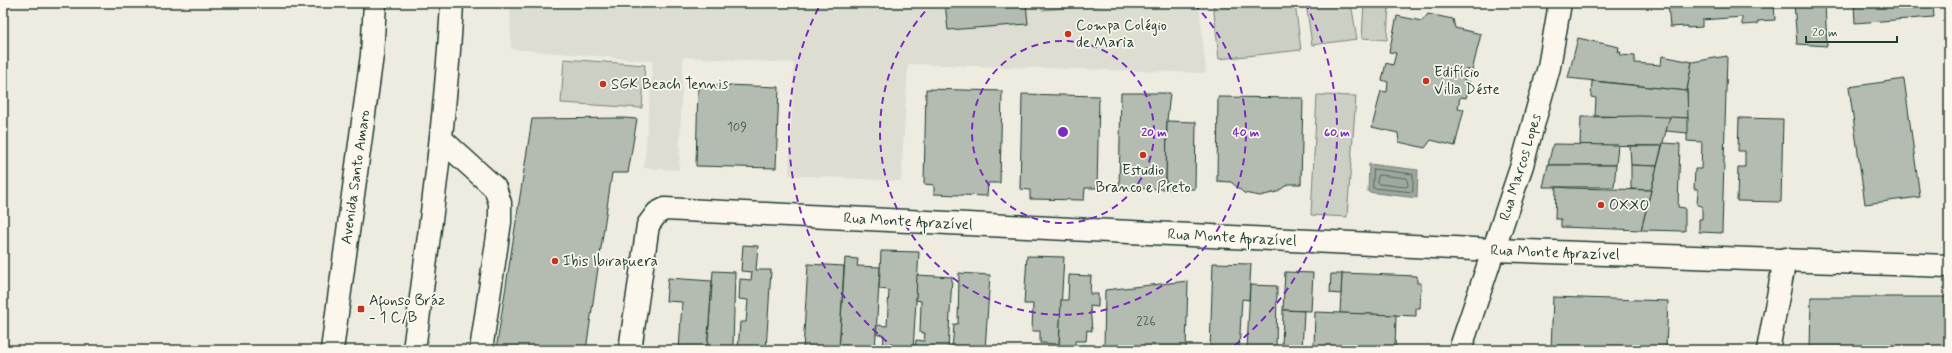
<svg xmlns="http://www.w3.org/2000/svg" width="1952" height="353" viewBox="0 0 1952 353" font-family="Mynerve,sans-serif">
<rect width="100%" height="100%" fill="#eeece1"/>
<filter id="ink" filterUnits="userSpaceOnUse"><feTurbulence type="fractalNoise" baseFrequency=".025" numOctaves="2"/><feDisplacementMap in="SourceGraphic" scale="8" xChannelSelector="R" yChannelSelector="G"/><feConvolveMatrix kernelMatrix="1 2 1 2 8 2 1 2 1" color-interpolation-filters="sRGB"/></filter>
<g filter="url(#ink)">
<path fill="#ddddd2" d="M510,3H1199L1206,73L908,64L901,181L789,175L794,63L683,57L679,170L644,168L653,61L511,49Z"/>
<g fill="#cbcfc4" stroke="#75867c">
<path d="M1042,3H1101L1102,5L1042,10Z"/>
<path d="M1213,3H1295L1301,50L1219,59Z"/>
<path d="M1306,3H1351L1357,39L1312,45Z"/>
<path d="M1364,3H1389L1387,40L1362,38Z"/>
<path d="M564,59L645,65L642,108L561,103Z"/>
<path d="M1317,95L1356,96L1347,217L1311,215Z"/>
</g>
<path fill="#9fa89f" stroke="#6c7d74" d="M1369,164L1418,170L1417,198L1368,192Z"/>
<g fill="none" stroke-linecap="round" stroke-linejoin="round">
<g stroke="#52685f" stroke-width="1">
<path d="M1374,169L1413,174V192L1373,188Z"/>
<path d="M1379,175L1407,178L1408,186L1406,187L1379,184L1377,182Z"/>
</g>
</g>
<g fill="#b4bbb0" stroke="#1f3d34">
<path d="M945,3H1026L1028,24L948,30Z"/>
<path d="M1668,3H1774L1775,20L1758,21V24L1742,25V17L1702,20V27L1687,28V26L1670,27Z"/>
<path d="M1794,3H1825L1827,46L1797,44Z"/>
<path d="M1854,3H1933L1934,17L1855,23Z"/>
<path d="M1428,14L1453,19L1455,28L1481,34L1472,71L1466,69L1464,80L1470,82L1466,98L1460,97L1458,108L1464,109L1455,146L1431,140L1425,148L1399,142L1398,133L1372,127L1381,91L1387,92L1388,82L1382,80L1386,63L1393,65L1396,53L1389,52L1397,16L1422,21Z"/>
<path d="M1578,38L1619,47L1618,52H1621L1620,55L1635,56V63L1661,65L1662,56L1692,62L1687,91L1568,78Z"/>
<path d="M1727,56L1722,231V233L1699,232V219H1702V206L1697,205L1698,189H1694L1695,169H1701L1702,142L1687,141V90L1692,62Z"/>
<path d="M1904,79L1920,197L1865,204L1849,87Z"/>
<path d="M1592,81L1687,91L1688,118L1595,116L1596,98L1591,97Z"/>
<path d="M698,84L779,87L776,168L696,166Z"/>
<path d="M926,89L1002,91L1000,183H988L987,196L934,194V185L924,184Z"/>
<path d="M1121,93H1170L1167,121L1166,189L1119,188Z"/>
<path d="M1022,94L1099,96L1097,188H1085L1084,200L1030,199V190L1020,189Z"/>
<path d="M1218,97L1303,98L1301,184H1288L1277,192L1260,196L1244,193L1231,182L1217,181Z"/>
<path d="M1640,116L1670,117L1662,146L1580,145L1581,117Z"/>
<path d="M1670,117L1688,118V133L1666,131Z"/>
<path d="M624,118L637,119L628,173H612L586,350H496L532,119Z"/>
<path d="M1739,118L1783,119L1781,202L1737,201L1738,167H1745V151H1738Z"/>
<path d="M1167,121L1196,122L1195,189H1166Z"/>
<path d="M1663,143L1680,144L1678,207L1685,208V231L1641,230Z"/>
<path d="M1553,144L1618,145L1616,165H1548Z"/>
<path d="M1630,146H1662L1657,166L1631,165Z"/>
<path d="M1548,165H1616L1614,187H1543Z"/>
<path d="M1631,165L1657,166L1651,190L1631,189Z"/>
<path d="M1556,187L1570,188L1651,190L1641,230L1561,227V219H1555Z"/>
<path d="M743,245L758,246L756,270H771L766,350H738L740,322H746L748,300L739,299L740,279L751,280L752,272L741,271Z"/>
<path d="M881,251L919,252L913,350H883L884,335L876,334L877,325L887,326L889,290L879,289Z"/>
<path d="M1027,256L1064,257L1059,344L1040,343V331H1032L1033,304H1024Z"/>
<path d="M845,258L858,259L857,266L880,267L875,350H839Z"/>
<path d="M1213,263L1251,264L1249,300L1242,299L1239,350H1210Z"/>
<path d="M808,264L844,266L839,350H803Z"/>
<path d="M713,271L735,272L733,347H729V350H707Z"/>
<path d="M1285,272L1313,273L1311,311L1283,310Z"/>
<path d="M959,273L990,275L985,350H952L954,324H958Z"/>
<path d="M1342,273L1417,276V283H1421L1420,308H1416V316L1340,313Z"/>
<path d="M1331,274H1342L1341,294L1330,293Z"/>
<path d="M917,275L952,277L948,350H915L916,340L924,341L925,333H920L921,301L916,300Z"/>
<path d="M1069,275L1091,276L1090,294H1098V307L1090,306L1092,331L1087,330L1086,341H1075V350H1059L1061,300H1068Z"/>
<path d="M668,278L712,281L707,350H679L682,302L666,301Z"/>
<path d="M1188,281L1186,350H1104L1105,290Z"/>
<path d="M1250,285L1277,286L1276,350H1247Z"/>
<path d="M1553,297L1668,301L1666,350H1551Z"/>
<path d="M1811,297H1949V350H1810Z"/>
<path d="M1283,310L1304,311L1302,350H1282Z"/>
<path d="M1315,312L1396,315L1395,350L1314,348Z"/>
<path d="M1081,345L1096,346V350H1080Z"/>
</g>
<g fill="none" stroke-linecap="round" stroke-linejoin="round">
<defs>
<g id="minor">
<path d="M441,139L495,188L500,203V222L481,350"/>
<path d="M630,350L648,225L657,213L665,209L1494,250L1949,266"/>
<path d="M1460,350L1522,165L1549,67L1560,3"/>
<path d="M1768,350L1785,259"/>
</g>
<g id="major">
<path d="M332,350L372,55L375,3"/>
<path d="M414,350C429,235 446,119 452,3"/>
</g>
</defs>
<use href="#minor" stroke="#1f3d34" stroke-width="25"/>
<use href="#major" stroke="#1f3d34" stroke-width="25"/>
<use href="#minor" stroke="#fbf7ec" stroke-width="22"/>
<use href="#major" stroke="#fbf7ec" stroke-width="22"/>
</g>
</g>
<g fill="none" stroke="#7b2cbf" stroke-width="2" stroke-dasharray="7 5">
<circle cx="1063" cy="132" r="91"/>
<path d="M1194 4A183 183 0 1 1 932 4"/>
<path d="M896 349A274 274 0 0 1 821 3M1305 3A274 274 0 0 1 1230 349"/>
</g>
<g fill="#c8321e" stroke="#fbf7ec" stroke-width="1.5">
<circle cx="1068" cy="34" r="4"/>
<circle cx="1426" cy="81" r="4"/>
<circle cx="603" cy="84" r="4"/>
<circle cx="1143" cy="155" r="4"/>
<circle cx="1601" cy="205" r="4"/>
<circle cx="555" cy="261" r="4"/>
<rect x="357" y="305" width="8" height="8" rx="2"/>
</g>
<g text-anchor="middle" stroke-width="3.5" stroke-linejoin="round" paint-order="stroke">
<g font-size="13" fill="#445c53">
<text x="737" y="131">109</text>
<text x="1146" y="325">226</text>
</g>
<g font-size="15" fill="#1f3d34" stroke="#fbf7ec" text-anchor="start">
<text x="1076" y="30">Compa Colégio<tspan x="1076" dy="17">de Maria</tspan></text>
<text x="1434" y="77">Edifício<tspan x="1434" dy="17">Villa Déste</tspan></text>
<text x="611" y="89">SGK Beach Tennis</text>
<text x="1143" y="175" text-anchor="middle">Estudio<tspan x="1143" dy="17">Branco e Preto</tspan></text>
<text x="1609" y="210">OXXO</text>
<text x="563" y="266">Ibis Ibirapuera</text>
<text x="369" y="305">Afonso Bráz<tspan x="369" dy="17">- 1 C/B</tspan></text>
</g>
<g font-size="15" fill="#1f3d34" stroke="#fbf7ec">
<text transform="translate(1520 167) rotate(-73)" y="5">Rua Marcos Lopes</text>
<text transform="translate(355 177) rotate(-82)" y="5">Avenida Santo Amaro</text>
<text transform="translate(908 221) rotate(3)" y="5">Rua Monte Aprazível</text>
<text transform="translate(1232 237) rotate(3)" y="5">Rua Monte Aprazível</text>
<text transform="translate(1555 252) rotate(2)" y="5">Rua Monte Aprazível</text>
</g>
</g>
<circle cx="1063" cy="132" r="6" fill="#7b2cbf" stroke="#fbf7ec" stroke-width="2"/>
<g font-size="12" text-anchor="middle" font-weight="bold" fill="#7b2cbf" stroke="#fbf7ec" stroke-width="3.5" stroke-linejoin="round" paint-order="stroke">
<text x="1154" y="136">20 m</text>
<text x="1246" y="136">40 m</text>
<text x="1337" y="136">60 m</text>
</g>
<rect width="1952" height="353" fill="none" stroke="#fbf7ec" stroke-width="16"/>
<rect x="8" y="8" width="1936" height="337" fill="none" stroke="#1f3d34" stroke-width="1.5" filter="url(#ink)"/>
<path d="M1806 36v6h91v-6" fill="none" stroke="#1f3d34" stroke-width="2"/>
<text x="1812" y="36" font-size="12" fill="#1f3d34" stroke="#fbf7ec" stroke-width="3" paint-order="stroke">20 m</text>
</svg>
